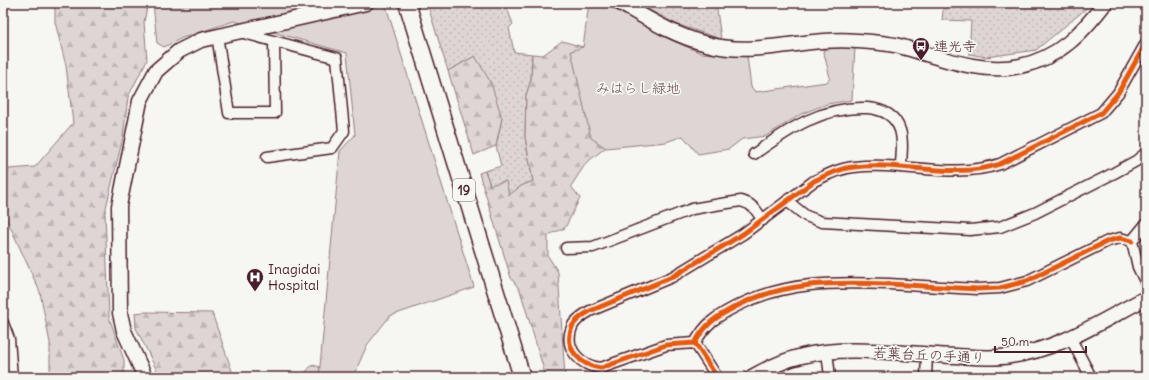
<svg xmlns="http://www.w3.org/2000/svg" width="1149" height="380" viewBox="0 0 1149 380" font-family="Delius,'Klee One',sans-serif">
<defs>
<pattern id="grass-dots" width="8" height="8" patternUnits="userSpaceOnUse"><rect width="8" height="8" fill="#ddd6d5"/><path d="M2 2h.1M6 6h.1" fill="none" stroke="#bfb7b7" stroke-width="1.8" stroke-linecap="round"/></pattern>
<pattern id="forest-firs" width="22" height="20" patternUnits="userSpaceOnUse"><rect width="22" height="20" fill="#ddd6d5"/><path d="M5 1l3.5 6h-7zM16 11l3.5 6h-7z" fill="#bfb7b7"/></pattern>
</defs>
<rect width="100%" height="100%" fill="#f6f6f2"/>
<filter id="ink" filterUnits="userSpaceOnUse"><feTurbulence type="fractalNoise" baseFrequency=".025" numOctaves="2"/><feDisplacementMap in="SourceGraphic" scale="8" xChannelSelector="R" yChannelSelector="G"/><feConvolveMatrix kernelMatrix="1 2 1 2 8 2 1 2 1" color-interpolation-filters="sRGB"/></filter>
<g filter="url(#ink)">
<g fill="url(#grass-dots)" stroke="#947a80">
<path d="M427,3H505L513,24L509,28L514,52L532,54L531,80L526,95L525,137L533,181L521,186L509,196L490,185L485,171L501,166L496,146L502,118L475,56L448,71Z"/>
<path d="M637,3H716L721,39L676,24Z"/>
<path d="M944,3H1093L1036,50L986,57L969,54L971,21L942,20Z"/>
</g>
<g fill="url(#forest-firs)" stroke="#947a80">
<path d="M55,3H148L144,22L147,60L128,97L123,137L105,212L109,317L124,360V377H50V343L40,292L3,211V189L9,169L35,167L73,123L66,66L55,22Z"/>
<path d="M562,41L583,47L624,133L586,163L571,186L580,198L565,228L548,235V256L558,272L565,377H546L520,290L511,278L479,173L485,171L490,185L506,181L509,195L521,186L533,181L525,137L526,95L531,80L532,54L543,55Z"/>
<path d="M475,56L491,83L502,118L496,146L474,155L448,71Z"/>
<path d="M144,312L212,313L234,377H160L136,328L135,313Z"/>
<path d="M312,365L320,367L319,377H254L304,374Z"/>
</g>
<g fill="#ddd6d5" stroke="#947a80">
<path d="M153,3H385L474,287L390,316L367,345L353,377H319L340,151L355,135L347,53L234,21L182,38L164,47L157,43Z"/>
<path d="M589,3H603L665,37L701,53L747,56L751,87L756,92L827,82L830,78L823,49L855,47L852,100L827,104L801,114L766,136L742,139L729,149L698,154L683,136L666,142L606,148L591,138L571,51L583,47Z"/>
</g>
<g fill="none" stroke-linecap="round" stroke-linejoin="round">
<defs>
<g id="street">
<path d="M240,32L337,58L344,131L332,148L267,157"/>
<path d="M217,35L229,113H275L274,42"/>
<path d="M754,154C789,129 822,106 867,108C882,109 895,115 900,130C904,142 901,155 901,167"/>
<path d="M787,201L806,216L822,222L970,230L1000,227L1035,213L1114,173L1136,161L1146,153"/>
<path d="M1146,224L1132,241L1138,267L1146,283"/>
<path d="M566,248L593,247L692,209L721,204L741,201L749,204L755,209L763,220"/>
<path d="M3,323L9,339L12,377"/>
<path d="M1070,337L1091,377"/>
<path d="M695,343C706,323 716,317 735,307C785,281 834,282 889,284C919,286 948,287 977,289L1000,288L1027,281L1108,241L1120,238L1132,241"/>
<path d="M827,352L830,377"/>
<path d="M717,377L695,343L666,345L601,368C581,366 563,349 572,327C575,320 583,315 590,311L672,277L743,234L814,181C827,175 840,168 854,167C903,161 952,180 1000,164L1101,113L1118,93L1146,43"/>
<path d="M926,377L927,355"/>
</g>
<g id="secondary">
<path d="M620,3C648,19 675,36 707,44C756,58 807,36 857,41C871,42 886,43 899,46C937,56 981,75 1020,66C1059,58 1082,33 1105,3"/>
<path d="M145,377L124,331L120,313L119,206L140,101L156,71L179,51L201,40L366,3"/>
<path d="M752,377C768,368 784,360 802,356C849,344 907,355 956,356C974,357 992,359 1010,356C1059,350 1103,320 1146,298"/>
</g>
<path id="primary" d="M407,3L522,377"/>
</defs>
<use href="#street" stroke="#4a1f2b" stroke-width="13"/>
<use href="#secondary" stroke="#4a1f2b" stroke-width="17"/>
<use href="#primary" stroke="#4a1f2b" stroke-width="19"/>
<use href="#street" stroke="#f6f6f2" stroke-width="10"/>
<use href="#secondary" stroke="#f6f6f2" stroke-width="14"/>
<use href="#primary" stroke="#f6f6f2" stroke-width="16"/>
<defs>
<g id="cycleway">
<path d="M695,343C706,323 716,317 735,307C785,281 834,282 889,284C919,286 948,287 977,289L1000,288L1027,281L1108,241L1120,238L1132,241"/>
<path d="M717,377L695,343L666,345L601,368C581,366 563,349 572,327C575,320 583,315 590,311L672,277L743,234L814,181C827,175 840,168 854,167C903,161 952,180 1000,164L1101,113L1118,93L1146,43"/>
</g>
</defs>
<use href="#cycleway" stroke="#f6f6f2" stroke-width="8"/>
<use href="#cycleway" stroke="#e8590c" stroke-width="5"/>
</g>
</g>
<defs>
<symbol id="bus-pin" viewBox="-11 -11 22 30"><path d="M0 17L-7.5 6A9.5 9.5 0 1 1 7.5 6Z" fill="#4a1f2b" stroke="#f6f6f2"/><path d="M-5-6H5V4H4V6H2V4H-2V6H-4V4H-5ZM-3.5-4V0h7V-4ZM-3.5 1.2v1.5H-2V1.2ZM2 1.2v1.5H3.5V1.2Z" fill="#fff"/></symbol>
<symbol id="hospital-pin" viewBox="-11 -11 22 30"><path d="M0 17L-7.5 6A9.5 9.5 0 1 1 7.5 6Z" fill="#4a1f2b" stroke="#f6f6f2"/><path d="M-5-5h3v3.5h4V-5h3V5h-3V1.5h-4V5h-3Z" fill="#fff"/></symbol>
</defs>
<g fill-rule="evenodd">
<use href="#bus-pin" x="911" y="36" width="20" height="27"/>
<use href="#hospital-pin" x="245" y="267" width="20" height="27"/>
</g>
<g text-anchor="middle" stroke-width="3.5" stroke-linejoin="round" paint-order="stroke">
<rect fill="#f6f6f2" stroke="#7e6067" stroke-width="1" x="453" y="179" width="22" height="22" rx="3"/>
<g font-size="13" font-weight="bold" fill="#4a1f2b">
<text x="464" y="195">19</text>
</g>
<g font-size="14" fill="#4a1f2b" stroke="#f6f6f2" text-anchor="start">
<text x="934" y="51">連光寺</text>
<text x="268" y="274">Inagidai<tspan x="268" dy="16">Hospital</tspan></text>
</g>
<g font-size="14" fill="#6f4d56" stroke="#f6f6f2">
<text x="638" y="93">みはらし緑地</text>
</g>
<g font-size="14" fill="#4a1f2b" stroke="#f6f6f2">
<text transform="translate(929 355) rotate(3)" y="5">若葉台丘の手通り</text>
</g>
</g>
<rect width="1149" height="380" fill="none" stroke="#f6f6f2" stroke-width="16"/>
<rect x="8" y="8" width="1133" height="364" fill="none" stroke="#4a1f2b" stroke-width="1.5" filter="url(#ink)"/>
<path d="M995 346v6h91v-6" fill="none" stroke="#4a1f2b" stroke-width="2"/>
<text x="1001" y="346" font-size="12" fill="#4a1f2b" stroke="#f6f6f2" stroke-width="3" paint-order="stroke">50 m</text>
</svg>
